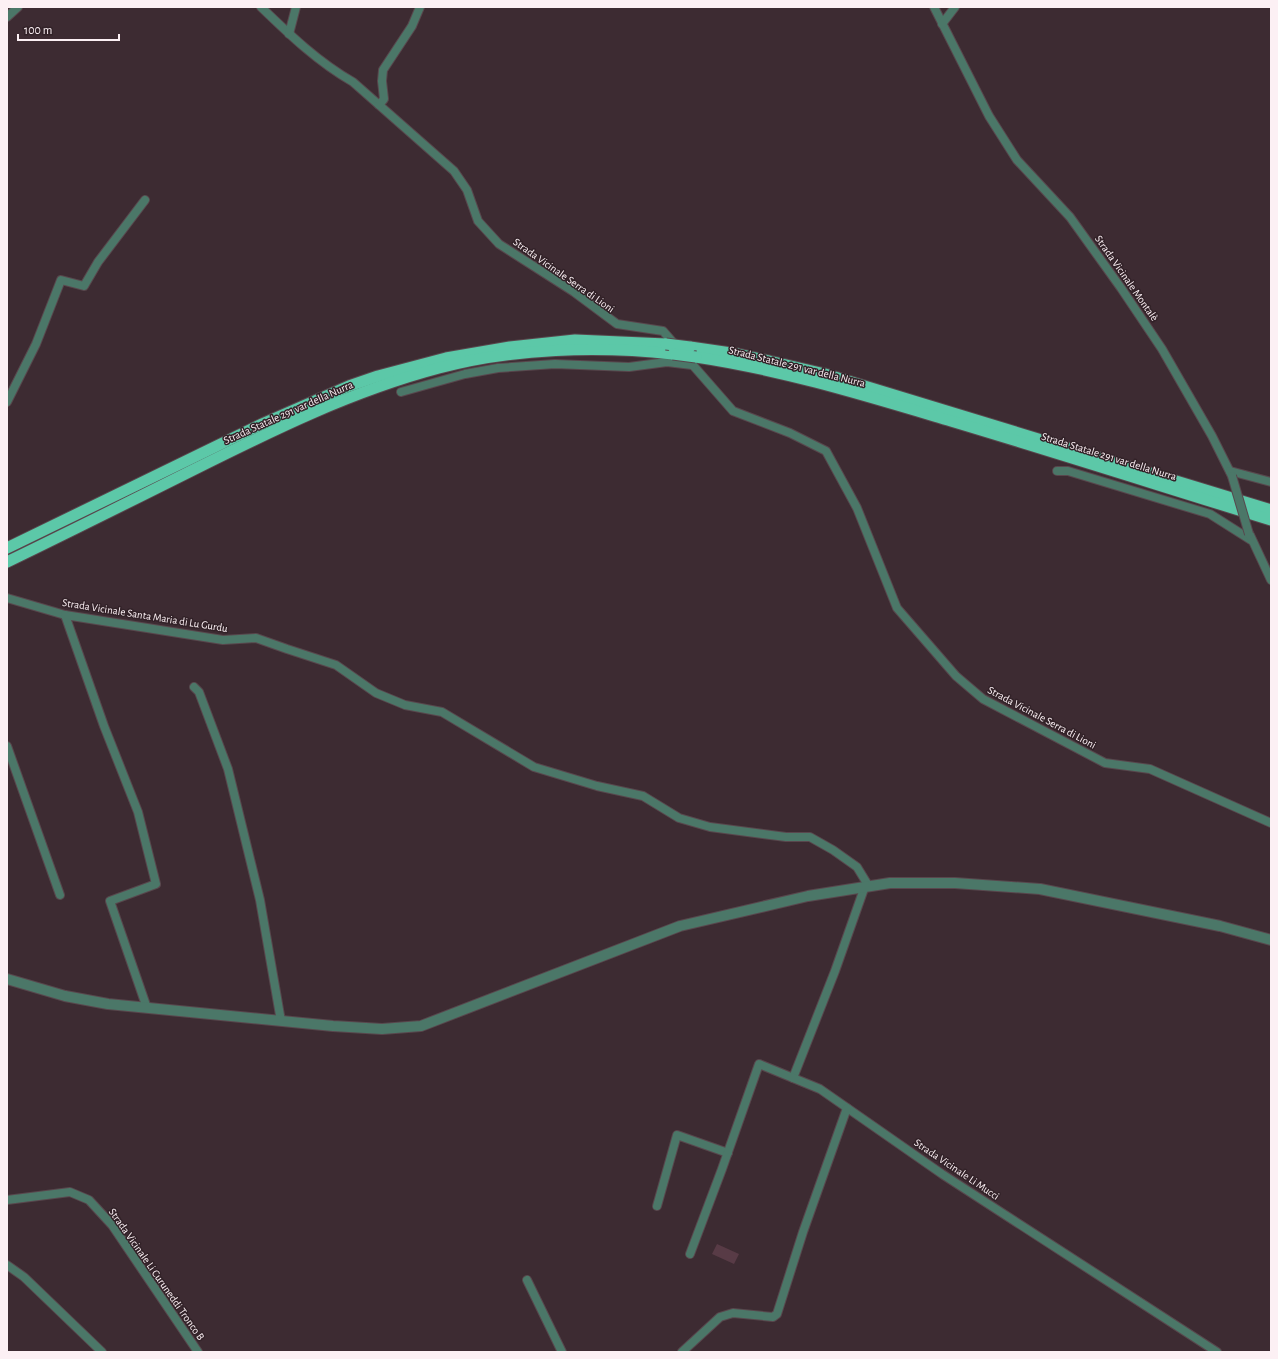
<svg xmlns="http://www.w3.org/2000/svg" width="1278" height="1359" viewBox="0 0 1278 1359" font-family="'Alegreya Sans',sans-serif">
<rect width="100%" height="100%" fill="#3d2b32"/>
<path fill="#583b46" d="M717,1244L739,1254L734,1264L712,1254Z"/>
<g fill="none" stroke-linecap="round" stroke-linejoin="round">
<defs>
<g id="minor">
<path d="M261,7C290,35 318,62 353,82L454,171L467,190L478,221L499,244L574,292L617,324L663,331L733,411L790,433L826,451L857,508L897,608L956,676L983,699L1105,763L1150,769L1271,823"/>
<path d="M934,7L989,116L1017,160L1070,217L1121,288L1162,349L1212,436L1232,476"/>
<path d="M7,17L18,7"/>
<path d="M942,24L955,7"/>
<path d="M289,34L296,7"/>
<path d="M379,105L384,99L382,81L383,70L412,26L420,7"/>
<path d="M401,392L465,374L498,368L555,364L629,367L667,362L692,365"/>
<path d="M7,402L36,344L61,280L84,286L98,262L145,200"/>
<path d="M1057,471H1068L1210,514L1251,540"/>
<path d="M1230,471L1271,482"/>
<path d="M1250,535L1271,580"/>
<path d="M7,598L65,615L223,640L256,638L287,649L336,665L376,693L405,705L442,712L534,767L597,786L643,796L679,818L710,827L786,837H810L833,850L857,867L868,885"/>
<path d="M65,615L104,726L138,812L156,884L110,901L147,1008"/>
<path d="M194,687L199,692L228,769L260,900L281,1021"/>
<path d="M7,746L60,895"/>
<path d="M793,1078L835,971L865,886"/>
<path d="M7,1200L70,1192L89,1200L112,1225L198,1352"/>
<path d="M657,1206L677,1135L728,1153"/>
<path d="M690,1254L722,1169L759,1064L820,1089L942,1174L1217,1352"/>
<path d="M7,1265L24,1277L102,1352"/>
<path d="M527,1280L562,1352"/>
<path d="M682,1352L720,1317L733,1313L773,1317L777,1314L803,1232L847,1108"/>
</g>
<path id="tertiary" d="M7,979L65,996L108,1004L333,1026L382,1029L421,1026L680,926L808,896L890,883H955L1040,889L1220,926L1271,940"/>
<g id="trunk">
<path d="M690,347L738,354L825,374L1271,510"/>
<path d="M696,357C783,370 867,396 951,421C1058,453 1164,487 1271,520"/>
<path d="M7,548L262,424L349,386L378,376L446,358L510,347L575,340L666,344"/>
<path d="M7,562C69,532 131,501 193,470C273,430 352,391 439,368C512,348 599,346 673,354"/>
</g>
</defs>
<use href="#minor" stroke="#58474d" stroke-width="10"/>
<use href="#tertiary" stroke="#58474d" stroke-width="12"/>
<use href="#trunk" stroke="#58474d" stroke-width="13"/>
<use href="#minor" stroke="#4b7768" stroke-width="8"/>
<use href="#tertiary" stroke="#4b7768" stroke-width="10"/>
<use href="#trunk" stroke="#5cc8a8" stroke-width="11"/>
<defs>
<path id="minor-bridge" d="M1232,476L1249,534"/>
<g id="trunk-bridge">
<path d="M666,344L690,347"/>
<path d="M673,354L696,357"/>
</g>
</defs>
<use href="#minor-bridge" stroke="#58474d" stroke-width="10" stroke-linecap="butt"/>
<use href="#trunk-bridge" stroke="#58474d" stroke-width="13" stroke-linecap="butt"/>
<use href="#minor-bridge" stroke="#4b7768" stroke-width="8"/>
<use href="#trunk-bridge" stroke="#5cc8a8" stroke-width="11"/>
</g>
<g text-anchor="middle" stroke-width="3" stroke-linejoin="round" paint-order="stroke">
<g font-size="11" fill="#fcf0f4" stroke="#322228">
<text transform="translate(564 275) rotate(35)" y="4">Strada Vicinale Serra di Lioni</text>
<text transform="translate(1127 278) rotate(55)" y="4">Strada Vicinale Montalè</text>
<text transform="translate(797 366) rotate(14)" y="4">Strada Statale 291 var della Nurra</text>
<text transform="translate(288 412) rotate(-24)" y="4">Strada Statale 291 var della Nurra</text>
<text transform="translate(1109 456) rotate(17)" y="4">Strada Statale 291 var della Nurra</text>
<text transform="translate(145 615) rotate(9)" y="4">Strada Vicinale Santa Maria di Lu Gurdu</text>
<text transform="translate(1042 717) rotate(28)" y="4">Strada Vicinale Serra di Lioni</text>
<text transform="translate(957 1169) rotate(34)" y="4">Strada Vicinale Li Mucci</text>
<text transform="translate(157 1274) rotate(55)" y="4">Strada Vicinale Li Curuneddi Tronco B</text>
</g>
</g>
<rect width="1278" height="1359" fill="none" stroke="#fcf0f4" stroke-width="16"/>
<path d="M18 34v6h101v-6" fill="none" stroke="#fcf0f4" stroke-width="2"/>
<text x="24" y="34" font-size="12" fill="#fcf0f4" stroke="#322228" stroke-width="3" paint-order="stroke">100 m</text>
</svg>
